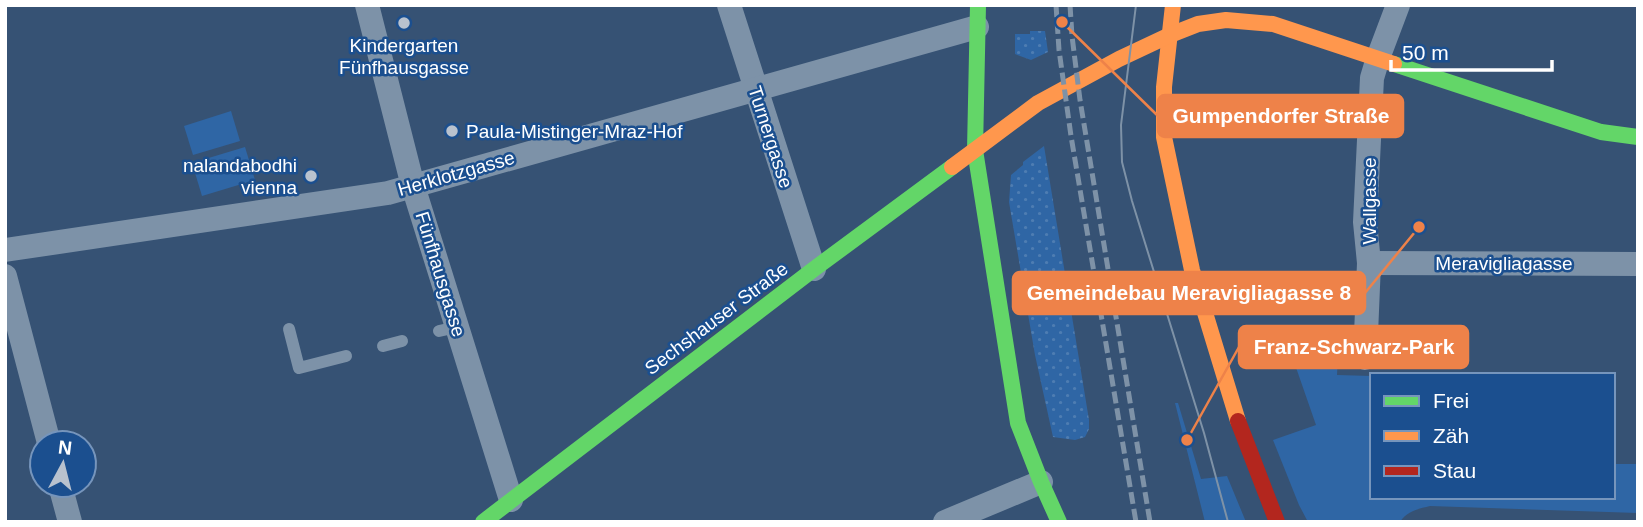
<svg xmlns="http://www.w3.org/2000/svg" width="1643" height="527" viewBox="0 0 1643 527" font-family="Arial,sans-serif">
<defs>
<pattern id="grass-dots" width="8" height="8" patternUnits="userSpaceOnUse" patternTransform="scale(1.75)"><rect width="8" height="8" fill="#2f66a5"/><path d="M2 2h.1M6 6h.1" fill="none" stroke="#4e7db2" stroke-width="1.8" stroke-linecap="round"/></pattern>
</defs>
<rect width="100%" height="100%" fill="#365274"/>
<g fill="url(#grass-dots)">
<path d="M1030,31H1045L1048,52L1031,60L1015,54V34H1030Z"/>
<path d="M1044,146L1089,420V429L1085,437L1075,440L1053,437L1035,355L1009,202L1011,175L1023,165V162Z"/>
</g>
<g fill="#2f66a5">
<path d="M231,111L240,141L193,155L184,126Z"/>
<path d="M245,147L255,180L202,196L192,163Z"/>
<path d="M1292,356H1338L1337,375L1372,376V497H1613V464H1638V513L1430,506C1418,509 1407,511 1400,522H1308L1299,505L1273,440L1316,425Z"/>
<path d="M1175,403H1178L1201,479L1227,476L1246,522H1205Z"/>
</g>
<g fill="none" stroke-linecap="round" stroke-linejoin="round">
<g stroke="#7d92a8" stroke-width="12">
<path d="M289,329L299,368L346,356"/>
<path d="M439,331L457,327"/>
<path d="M383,346L402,341"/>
</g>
<g stroke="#7d92a8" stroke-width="24">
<path d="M367,5L413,186L511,500"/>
<path d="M729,5L814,269"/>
<path d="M5,250L388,193L977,27"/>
<path d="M1369,263L1638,264"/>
<path d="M5,276L49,443"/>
<path d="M1365,358L1369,263L1365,222L1372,78L1378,58L1398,5"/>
<path d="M60,485L70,522"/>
<path d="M945,522L1041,482"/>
</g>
<g stroke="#63d668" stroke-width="16">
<path d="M978,5L975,150L1018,423L1041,482L1059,522"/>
<path d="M1394,64L1601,132L1638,137"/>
<path d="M483,522L814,269L952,167"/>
</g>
<g stroke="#ff974d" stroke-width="16">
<path d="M1173,5L1164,87V137L1192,270L1238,421"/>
<path d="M952,167L1038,103L1119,59L1170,35L1198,24L1226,20L1273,24L1394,64"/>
</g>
<path stroke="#b3261e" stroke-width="16" d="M1238,421L1277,522"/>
<path stroke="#7e92a7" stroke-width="2" d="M1136,5L1121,125L1122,162L1132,201L1204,433L1228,522"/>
<g stroke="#7e92a7" stroke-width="5" stroke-dasharray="12 5" stroke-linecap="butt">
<path d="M1056,5L1059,50L1071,136L1136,522"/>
<path d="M1070,5L1072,36L1080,100L1150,522"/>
</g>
</g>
<g fill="#b9c2ce" stroke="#1b4f8f" stroke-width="2.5">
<circle cx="404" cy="23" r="7"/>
<circle cx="452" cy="131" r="7"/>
<circle cx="311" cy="176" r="7"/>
</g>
<g text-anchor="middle" stroke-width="5" stroke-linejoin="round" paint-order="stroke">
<g font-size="19" fill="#fff" stroke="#1b4f8f">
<text x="404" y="52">Kindergarten<tspan x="404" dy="22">Fünfhausgasse</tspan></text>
<text x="466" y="138" text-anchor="start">Paula-Mistinger-Mraz-Hof</text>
<text x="297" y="172" text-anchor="end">nalandabodhi<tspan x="297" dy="22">vienna</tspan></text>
</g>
<g font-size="19" fill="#fff" stroke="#1b4f8f">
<text transform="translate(771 137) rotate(72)" y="7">Turnergasse</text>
<text transform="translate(456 173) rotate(-16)" y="7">Herklotzgasse</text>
<text transform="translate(1369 201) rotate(-90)" y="7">Wallgasse</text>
<text x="1504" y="270">Meravigliagasse</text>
<text transform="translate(441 274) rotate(73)" y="7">Fünfhausgasse</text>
<text transform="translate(716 318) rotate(-37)" y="7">Sechshauser Straße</text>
</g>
</g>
<path fill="none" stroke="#ee8249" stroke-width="2.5" d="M1062 22L1158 116M1419 227L1365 293M1187 440L1239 347"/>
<g fill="#ee8249" stroke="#1b4f8f" stroke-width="2.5">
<circle cx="1062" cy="22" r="7"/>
<circle cx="1419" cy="227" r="7"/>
<circle cx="1187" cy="440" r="7"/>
</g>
<g fill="#ee8249" stroke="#ee8249" stroke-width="2.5">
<rect x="1158" y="95" width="245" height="42" rx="7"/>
<rect x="1013" y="272" width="352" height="42" rx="7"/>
<rect x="1239" y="326" width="229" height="42" rx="7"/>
</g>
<g font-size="21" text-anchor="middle" font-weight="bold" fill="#fff">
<text x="1281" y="123">Gumpendorfer Straße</text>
<text x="1189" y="300">Gemeindebau Meravigliagasse 8</text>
<text x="1354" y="354">Franz-Schwarz-Park</text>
</g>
<rect width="1643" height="527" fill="none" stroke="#ffffff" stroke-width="14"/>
<rect x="1370" y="373" width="245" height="126" fill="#1b4f8f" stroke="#7695bc" stroke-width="2"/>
<rect x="1384" y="396" width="35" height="10" fill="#63d668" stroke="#7695bc" stroke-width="2"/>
<text x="1433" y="408" font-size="21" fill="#ffffff">Frei</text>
<rect x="1384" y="431" width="35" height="10" fill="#ff974d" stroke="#7695bc" stroke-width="2"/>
<text x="1433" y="443" font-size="21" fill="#ffffff">Zäh</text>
<rect x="1384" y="466" width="35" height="10" fill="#b3261e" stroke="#7695bc" stroke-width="2"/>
<text x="1433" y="478" font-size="21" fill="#ffffff">Stau</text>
<g transform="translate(63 464) rotate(7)"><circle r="33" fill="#1b4f8f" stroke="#7695bc" stroke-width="2"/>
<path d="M0-5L12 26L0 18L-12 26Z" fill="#b9c2ce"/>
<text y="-10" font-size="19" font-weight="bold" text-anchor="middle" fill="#ffffff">N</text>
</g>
<path d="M1391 60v10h161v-10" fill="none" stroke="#ffffff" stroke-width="3.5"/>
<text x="1402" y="60" font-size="21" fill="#ffffff" stroke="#1b4f8f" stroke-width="5" paint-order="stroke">50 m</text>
</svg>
